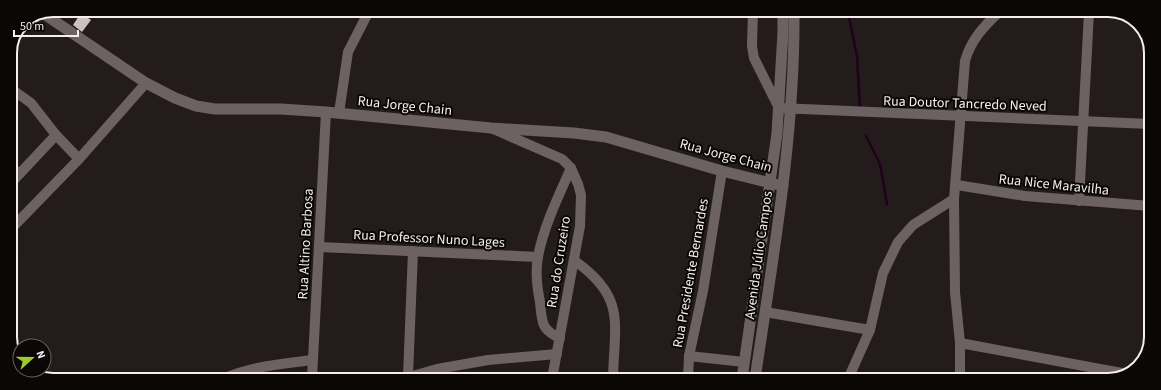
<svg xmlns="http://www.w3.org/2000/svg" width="1161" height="390" viewBox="0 0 1161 390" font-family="'Source Sans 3',sans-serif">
<rect width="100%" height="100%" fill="#241c1c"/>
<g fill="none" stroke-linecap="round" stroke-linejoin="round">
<g stroke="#20001c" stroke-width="2.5">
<path d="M848,12L857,56L860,108"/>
<path d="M866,136L880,164L887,204"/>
</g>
</g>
<path fill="#ccc1be" d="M81,13L91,20L82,32L73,25Z"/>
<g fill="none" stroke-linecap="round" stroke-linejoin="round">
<g stroke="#6d6263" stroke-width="10">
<path d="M753,11L752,46L754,58L779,108L1150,124"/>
<path d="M10,88L31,103L56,135L79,159"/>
<path d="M339,113L348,52L369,11"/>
<path d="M491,128L562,159L571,168L578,184L581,195L580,226L552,379"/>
<path d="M10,166L19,174"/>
<path d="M10,184L56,135"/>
<path d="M957,185L1025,196L1150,206"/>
<path d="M1079,201L1089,12"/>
<path d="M10,230L79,159L146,83"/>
<path d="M320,247L538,257"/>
<path d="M575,261C627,298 614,324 613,379"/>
<path d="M765,312L870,330"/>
<path d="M560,338C541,330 542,322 540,302C537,287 535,272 538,257C543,228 559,195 571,168"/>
<path d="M960,343L1127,374"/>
<path d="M689,356L744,362"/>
<path d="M408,376L413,251"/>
<path d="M225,378C252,366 283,364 312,360"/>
<path d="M312,378L326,112"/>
<path d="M402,379L437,369L488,360L557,354"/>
<path d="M688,379L689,356L703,291L722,171"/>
<path d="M848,379L870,330L883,273L898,242L913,225L954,199"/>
<path d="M960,380V343L955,292L954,199L965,61C971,40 983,27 999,12"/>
</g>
<g stroke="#6d6263" stroke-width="11">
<path d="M44,14L146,83L175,98L196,106L215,109H281L326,112L491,128L574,133L606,137L722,171L783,186"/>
<path d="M742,379L777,133L783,32V11"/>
<path d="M755,379C773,257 795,135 794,12"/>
</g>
</g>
<g text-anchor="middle" stroke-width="4" stroke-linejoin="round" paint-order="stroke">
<g font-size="14" fill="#f4eeef" stroke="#0b0707">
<text transform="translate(965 103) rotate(2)" y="5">Rua Doutor Tancredo Neved</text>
<text transform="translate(405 105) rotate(6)" y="5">Rua Jorge Chain</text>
<text transform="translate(726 155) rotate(15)" y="5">Rua Jorge Chain</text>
<text transform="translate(1054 184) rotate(6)" y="5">Rua Nice Maravilha</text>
<text transform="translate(429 238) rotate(3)" y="5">Rua Professor Nuno Lages</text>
<text transform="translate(305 244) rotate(-87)" y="5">Rua Altino Barbosa</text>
<text transform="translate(758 255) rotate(-82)" y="5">Avenida Júlio Campos</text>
<text transform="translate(558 262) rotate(-81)" y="5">Rua do Cruzeiro</text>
<text transform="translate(690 273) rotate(-80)" y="5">Rua Presidente Bernardes</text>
</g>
</g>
<path d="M0 0H1161V390H0ZM53 17H1108A36 36 0 0 1 1144 53V337A36 36 0 0 1 1108 373H53A36 36 0 0 1 17 337V53A36 36 0 0 1 53 17Z" fill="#0b0707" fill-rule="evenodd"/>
<path fill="none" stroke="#f4eeef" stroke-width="2" d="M53 17H1108A36 36 0 0 1 1144 53V337A36 36 0 0 1 1108 373H53A36 36 0 0 1 17 337V53A36 36 0 0 1 53 17Z"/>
<g transform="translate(32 358) rotate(69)"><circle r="19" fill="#0b0707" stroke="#686364"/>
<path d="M0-3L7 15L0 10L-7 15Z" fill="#a0c92c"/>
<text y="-6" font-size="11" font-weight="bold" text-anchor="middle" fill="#f4eeef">N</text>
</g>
<path d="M14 30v6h64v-6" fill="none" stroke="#f4eeef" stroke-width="2"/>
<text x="20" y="30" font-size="12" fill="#f4eeef" stroke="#0b0707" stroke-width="3" paint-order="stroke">50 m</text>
</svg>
